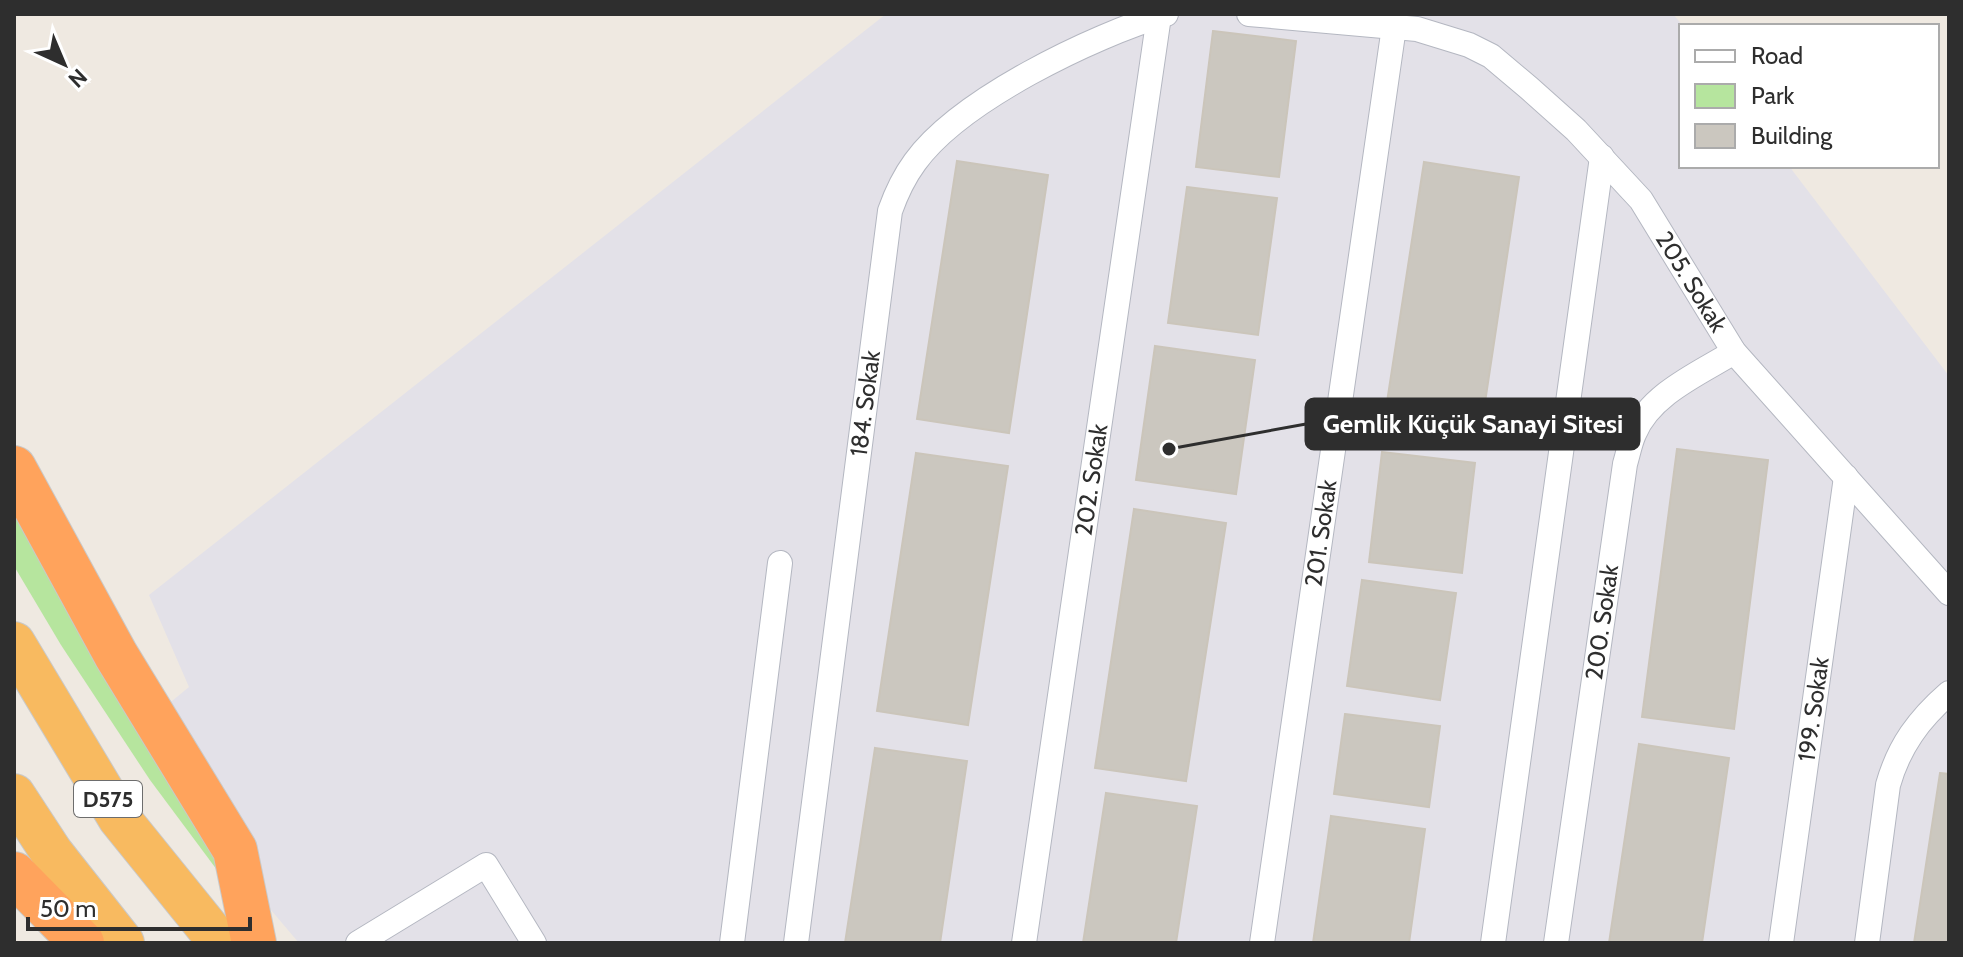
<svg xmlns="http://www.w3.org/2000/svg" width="1963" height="957" viewBox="0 0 1963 957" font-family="Cabin,sans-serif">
<rect width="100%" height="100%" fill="#efe9e1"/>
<path fill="#e3e1e8" d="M886,14H1673L1683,26L1681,166H1789L1949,376V943H299L126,739L189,687L149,595Z"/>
<path fill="#b6e59e" d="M14,501L182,782L223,878L150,780L61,645L14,566Z"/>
<g fill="#cbc7bf" stroke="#cbc5ba" stroke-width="2">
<path d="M1213,31L1296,41L1279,177L1196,167Z"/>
<path d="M957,161L1048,175L1009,433L917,419Z"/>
<path d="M1424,162L1519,177L1479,442L1383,428Z"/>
<path d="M1187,187L1277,198L1258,335L1168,323Z"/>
<path d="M1155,346L1255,360L1236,494L1136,480Z"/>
<path d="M1677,449L1768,460L1734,729L1642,717Z"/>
<path d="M1382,452L1475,463L1462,573L1369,562Z"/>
<path d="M916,453L1008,466L968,725L877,711Z"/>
<path d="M1134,509L1226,523L1186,781L1095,768Z"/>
<path d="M1362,580L1456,593L1440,700L1347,686Z"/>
<path d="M1345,714L1440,726L1429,807L1334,794Z"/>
<path d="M1639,744L1729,758L1702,943H1609Z"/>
<path d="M875,748L967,761L940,943H845Z"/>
<path d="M1940,773L1949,774V943H1914Z"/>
<path d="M1106,793L1197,806L1176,943H1083Z"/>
<path d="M1331,816L1425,829L1409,943H1313Z"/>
</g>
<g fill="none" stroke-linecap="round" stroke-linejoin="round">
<defs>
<g id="minor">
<path id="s1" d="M1249,14L1417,29L1469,45L1491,56L1529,88L1576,130L1641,200L1734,352L1949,593"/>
<path d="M358,943L486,865L534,943"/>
<path d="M732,943L780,563"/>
<path id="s2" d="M796,943L890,211C896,194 904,177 915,162C960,100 1092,36 1166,14"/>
<path id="s3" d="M1024,943L1159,16"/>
<path id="s4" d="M1262,943L1394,27"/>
<path d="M1493,943L1602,157"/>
<path id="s5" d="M1556,943L1625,464C1628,454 1630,443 1634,434C1650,394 1700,373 1734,352"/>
<path id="s6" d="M1781,943L1846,477"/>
<path d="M1867,943L1888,785C1899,746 1919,719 1949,693"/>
</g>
<g id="trunk">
<path d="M14,643L119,818L220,943"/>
<path d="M14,795L52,853L123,943"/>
</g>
<g id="motorway">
<path d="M14,468L116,655L235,850L254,943"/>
<path d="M14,874L82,943"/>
</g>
</defs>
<use href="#minor" stroke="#b4b7c1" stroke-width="26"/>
<use href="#trunk" stroke="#c9c9c9" stroke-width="44"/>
<use href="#motorway" stroke="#c9c9c9" stroke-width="46"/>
<use href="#minor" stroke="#fff" stroke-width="24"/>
<use href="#trunk" stroke="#f8ba60" stroke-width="42"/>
<use href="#motorway" stroke="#ffa35c" stroke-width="44"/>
</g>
<g text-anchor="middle" stroke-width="7" stroke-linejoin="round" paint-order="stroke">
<rect fill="#fff" stroke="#6d6d6d" stroke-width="2" x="74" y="781" width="68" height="36" rx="6"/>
<g font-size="22" font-weight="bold" fill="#2e2e2e">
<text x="108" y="807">D575</text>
</g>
<g font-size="24" fill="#2e2e2e" stroke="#fff">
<text dy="8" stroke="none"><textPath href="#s1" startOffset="552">205. Sokak</textPath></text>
<text dy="8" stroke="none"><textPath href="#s2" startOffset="544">184. Sokak</textPath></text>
<text dy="8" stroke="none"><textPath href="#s3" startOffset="468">202. Sokak</textPath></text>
<text dy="8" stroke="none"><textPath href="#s4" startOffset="414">201. Sokak</textPath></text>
<text dy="8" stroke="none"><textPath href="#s5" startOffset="324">200. Sokak</textPath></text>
<text dy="8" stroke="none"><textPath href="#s6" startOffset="236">199. Sokak</textPath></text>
</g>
</g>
<path fill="none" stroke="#2e2e2e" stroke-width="3" d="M1169 449L1306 424"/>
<circle fill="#2e2e2e" stroke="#fff" stroke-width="3" cx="1169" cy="449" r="8"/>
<rect fill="#2e2e2e" stroke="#2e2e2e" stroke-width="3" x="1306" y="399" width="333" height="50" rx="8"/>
<g font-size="26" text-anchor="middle" font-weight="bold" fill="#fff">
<text x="1473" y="433">Gemlik Küçük Sanayi Sitesi</text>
</g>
<rect width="1963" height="957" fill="none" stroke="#2e2e2e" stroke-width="32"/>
<rect x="1679" y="24" width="260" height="144" fill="#ffffff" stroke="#ababab" stroke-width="2"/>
<rect x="1695" y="50" width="40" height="12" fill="#ffffff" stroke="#ababab" stroke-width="2"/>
<text x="1751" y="64" font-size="24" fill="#2e2e2e">Road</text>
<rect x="1695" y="84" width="40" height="24" fill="#b6e59e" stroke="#ababab" stroke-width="2"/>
<text x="1751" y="104" font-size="24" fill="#2e2e2e">Park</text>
<rect x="1695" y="124" width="40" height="24" fill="#cbc7bf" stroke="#ababab" stroke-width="2"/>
<text x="1751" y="144" font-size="24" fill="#2e2e2e">Building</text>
<g transform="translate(64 64) rotate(136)" stroke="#ffffff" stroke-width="6" paint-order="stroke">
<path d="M0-6L14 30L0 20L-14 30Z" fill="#2e2e2e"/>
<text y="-12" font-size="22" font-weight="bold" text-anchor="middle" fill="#2e2e2e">N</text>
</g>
<path d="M28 917v12h222v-12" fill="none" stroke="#2e2e2e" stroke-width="4"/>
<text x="40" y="917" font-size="24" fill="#2e2e2e" stroke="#ffffff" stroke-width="6" paint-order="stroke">50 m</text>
</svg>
